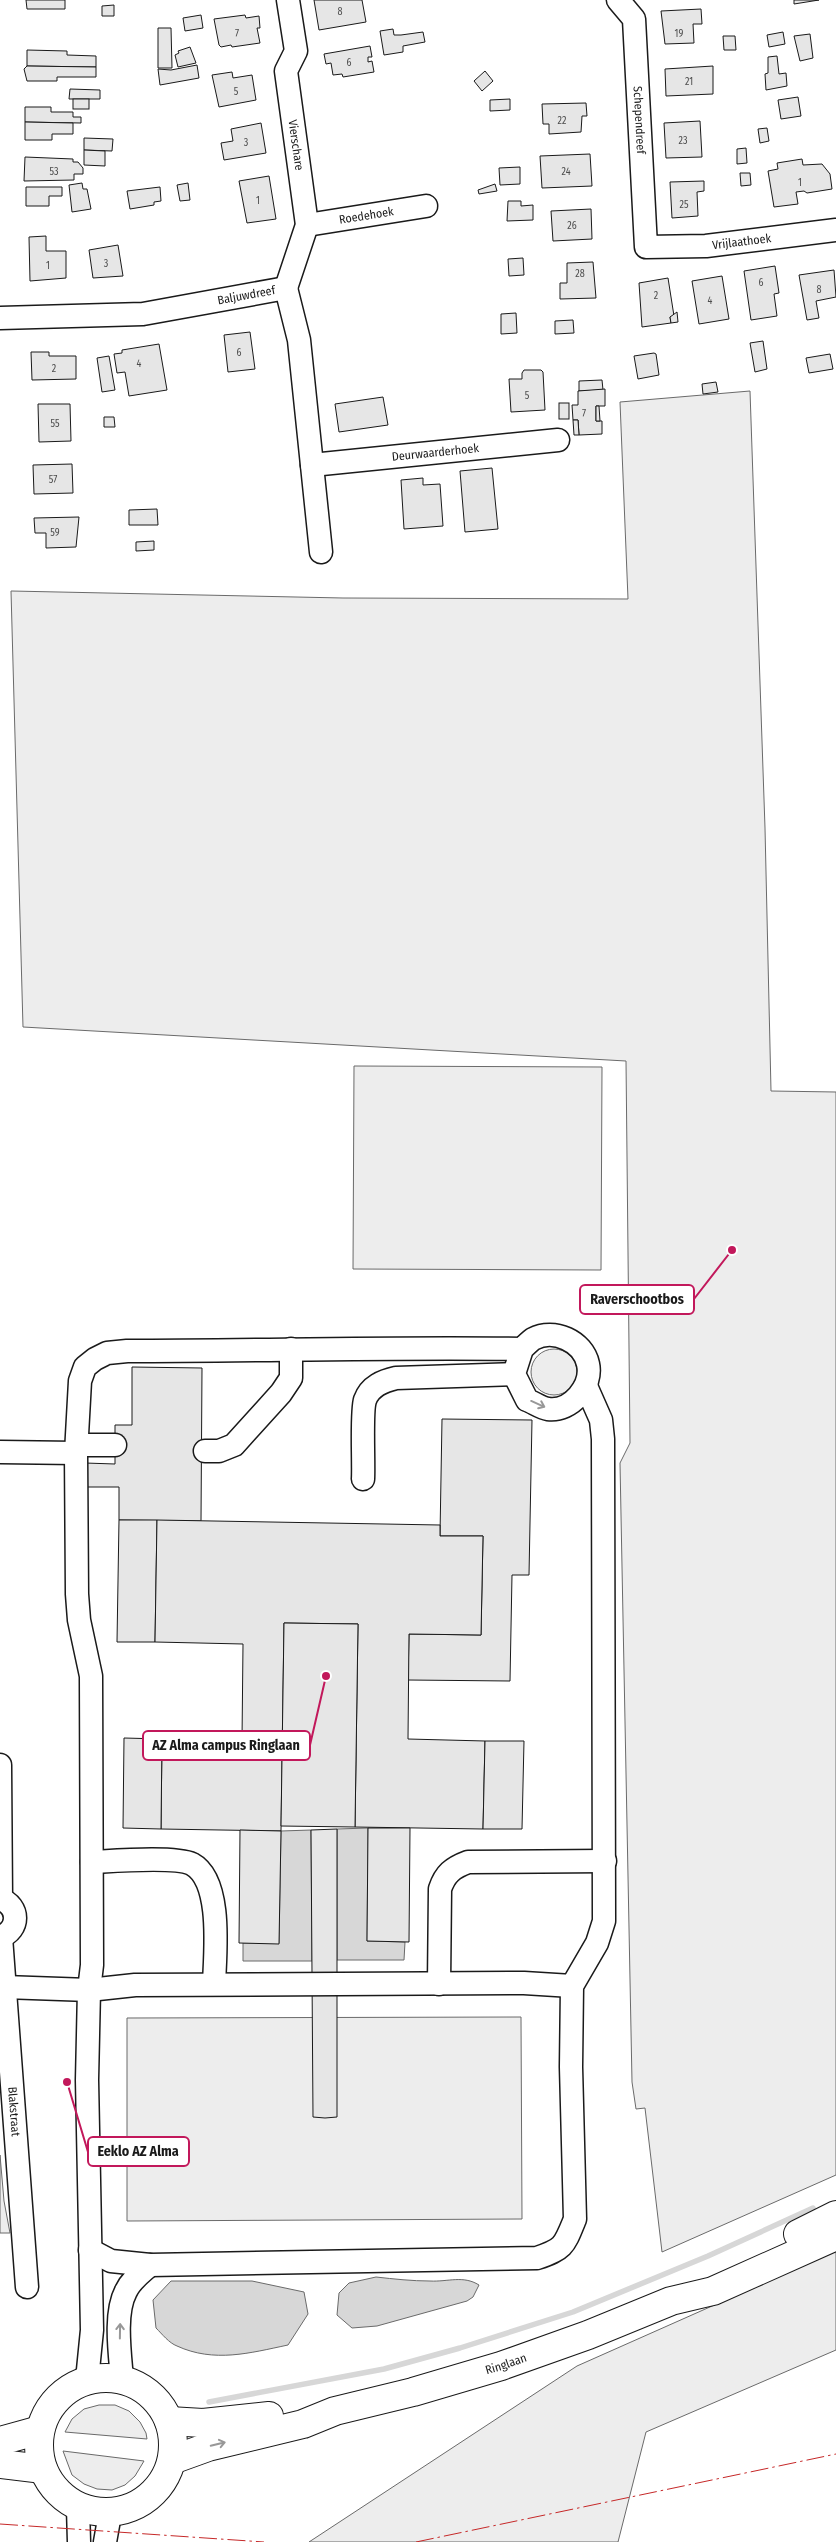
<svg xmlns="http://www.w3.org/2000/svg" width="836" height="2542" viewBox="0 0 836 2542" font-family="'Fira Sans Condensed',sans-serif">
<rect width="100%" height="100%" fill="#fff"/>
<g fill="#ededed" stroke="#6a6a6a">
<path d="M750,391L765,828L771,1091L836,1092V2175L662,2252L645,2108L636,2109L632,2082L620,1463L630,1443L626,1061L23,1027L11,591L343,598L628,599L620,402Z"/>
<path d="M354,1066L602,1067L601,1270L353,1269Z"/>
<circle cx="554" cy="1372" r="23"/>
<path d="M521,2017L522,2219L127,2221V2018Z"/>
<path d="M0,2155L4,2201L10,2233H0Z"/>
<path d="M836,2251V2350L646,2432L618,2542H309L577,2366Z"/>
<path d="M99,2405H115L129,2411L140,2422L146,2433L147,2439L65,2432L72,2419L84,2409Z"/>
<path d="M63,2451L144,2461L135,2476L125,2485L112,2490L97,2489L84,2484L72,2475Z"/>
</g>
<g fill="#d7d7d7" stroke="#6a6a6a">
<path d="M368,1828L367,1941L405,1942L404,1960H337V1829Z"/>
<path d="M311,1830L312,1961H243V1943H279L281,1831Z"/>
<path d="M376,2277C394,2279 412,2281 430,2281C448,2282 463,2275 479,2285L473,2297L467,2301L377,2326L352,2328L337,2315L339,2293L349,2283Z"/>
<path d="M171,2281H252L304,2292L308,2314L288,2345C250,2353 214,2363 177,2346C169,2343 162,2334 156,2328L153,2300Z"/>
</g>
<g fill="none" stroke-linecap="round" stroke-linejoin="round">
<path stroke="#d7d7d7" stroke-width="5.5" d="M209,2402L384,2369L460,2348L573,2312L708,2256L813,2208"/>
</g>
<g fill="#e6e6e6" stroke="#1a1a1a">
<path d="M26,0H65V9H27Z"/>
<path d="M314,0H362L366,22L319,30Z"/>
<path d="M794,0H819L794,4Z"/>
<path d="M114,5V16H102V6Z"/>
<path d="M701,9L702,24H693L694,43L665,44L661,11Z"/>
<path d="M201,15L203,28L185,31L183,18Z"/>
<path d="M245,15L246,18L259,16L260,28H257L260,43L232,47L231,45L221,47L219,45L214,19Z"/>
<path d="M158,28H171L172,68H158Z"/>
<path d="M393,29L394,35H401L423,32L425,42L403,46V52L384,55L380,31Z"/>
<path d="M783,32L785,44L769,47L767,35Z"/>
<path d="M810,34L813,58L800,61L794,36Z"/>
<path d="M723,36H735L736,50H724Z"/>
<path d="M370,46L372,57H368V62L372,61L374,72L343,77L342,74L333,75L331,63L326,64L324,54Z"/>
<path d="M190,47L196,63L178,67L175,55L179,53L178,51Z"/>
<path d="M27,50L67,51V55L96,56V67L27,66Z"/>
<path d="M777,56L779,74L786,73L787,86L766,90L765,74L768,73V57Z"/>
<path d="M197,65L199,78L160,85L158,69L171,70Z"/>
<path d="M27,66L96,67V77H57V81H27L24,69Z"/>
<path d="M713,66V94L666,96L665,69Z"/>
<path d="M485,71L493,81L482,91L474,81Z"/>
<path d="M232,72L233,78L252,75L256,100L219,107L212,75Z"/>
<path d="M70,89L100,90V99H69Z"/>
<path d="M798,97L801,116L781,119L778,100Z"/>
<rect x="73" y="99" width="16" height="10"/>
<path d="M510,99V110L490,111V100Z"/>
<path d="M586,103L587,116H582L581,132L549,134V124H543L542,104Z"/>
<path d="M25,107H51V112H73V117H81V123L25,122Z"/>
<path d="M700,121L702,157L666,158L664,123Z"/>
<path d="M25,122L73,123V134H52V140H25Z"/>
<path d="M261,123L266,153L224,160L221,143L233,141L231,129Z"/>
<path d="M767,128L769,141L760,143L758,129Z"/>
<path d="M84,138L113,139L112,151L84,150Z"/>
<path d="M746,148L747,163L737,164V149Z"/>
<path d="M84,150L105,151V166L84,165Z"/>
<path d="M590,154L592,186L542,188L540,156Z"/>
<path d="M25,157L73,159V162H78L83,168V174H74V180L24,181Z"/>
<path d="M802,159L803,165L822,164L830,174L832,189L807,193L804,191L796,192L798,204L774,207L768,171L778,169L777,163Z"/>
<path d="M520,167V184L500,185L499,168Z"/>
<path d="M740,173H750L751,185L741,186Z"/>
<path d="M269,176L276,219L247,223L239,181Z"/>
<path d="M704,181V191L697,192L698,216L672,218L670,182Z"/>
<path d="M82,183L83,189H87L91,209L72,212L69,185Z"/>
<path d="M188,183L190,200L180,201L177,185Z"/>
<path d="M495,184L497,191L479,194L478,190Z"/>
<path d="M26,187H62V196H49V206H26Z"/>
<path d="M160,187L161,201L154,202V205L130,209L127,191Z"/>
<path d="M508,201H521V206L533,205V220L507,221Z"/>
<path d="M591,209L592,239L553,241L551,211Z"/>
<path d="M46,236V251H66V278L30,281L29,237Z"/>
<path d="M118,245L123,276L93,278L89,250Z"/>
<path d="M523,258L524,275L509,276L508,259Z"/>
<path d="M593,262L596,298L560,299V283H567V263Z"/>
<path d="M775,266L779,293L774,294L777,316L751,320L744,271Z"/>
<path d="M834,270L836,297L816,301L819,318L807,320L799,275Z"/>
<path d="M722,276L729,319L699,324L692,281Z"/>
<path d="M668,278L674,316L670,317L671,323L642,327L639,283Z"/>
<path d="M677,312L678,322L671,323L670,317Z"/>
<path d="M516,313L517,333L501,334V314Z"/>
<path d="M573,320L574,333L555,334V321Z"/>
<path d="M250,332L255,369L228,372L224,335Z"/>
<path d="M763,341L767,369L755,372L750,343Z"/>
<path d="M159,344L167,390L129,396L125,372L117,373L114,354L122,353V350Z"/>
<path d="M31,352H49V356H76V379L32,380Z"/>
<path d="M654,353L656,354L659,375L638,379L634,356Z"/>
<path d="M830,354L833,369L809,373L806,358Z"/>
<path d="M109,356L115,390L102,392L97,358Z"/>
<path d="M524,370H541L543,372L545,410L511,412L509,379H522V373Z"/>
<path d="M602,380L603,390L579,391V381Z"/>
<path d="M716,382L718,392L703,394L702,384Z"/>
<path d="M605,389V406H596V421H602V434L579,435L578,420H573L572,405H578V391Z"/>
<path d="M383,397L388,425L339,432L335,404Z"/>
<rect x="559" y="403" width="10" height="16"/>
<path d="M38,404H70L71,441L39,442Z"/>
<path d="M596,406H599L600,421H596Z"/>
<path d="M104,417H114L115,427H104Z"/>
<path d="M573,420H578L579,435H574Z"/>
<path d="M72,464L73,493L34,494L33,465Z"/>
<path d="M492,468L498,529L465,532L460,471Z"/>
<path d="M423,478V485L440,484L443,526L404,529L401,480Z"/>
<path d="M157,509L158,525H129V510Z"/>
<path d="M79,517L76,547L46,548V533H35L34,518Z"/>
<path d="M154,541V550L136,551V542Z"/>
<path d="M132,1367L202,1368L201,1521L119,1520V1487H85V1463L115,1464V1425H132Z"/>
<path d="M442,1419L532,1420L529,1575H512L510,1681L408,1680L409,1634L481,1635L483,1536H440Z"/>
<path d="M119,1520H157L155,1642H117Z"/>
<path d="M157,1520L440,1525V1536H483L481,1635L409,1634L408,1739L485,1741L483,1829L355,1827L358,1624L284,1623L281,1831L161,1829L162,1739L242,1740L243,1644L155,1642Z"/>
<path d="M284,1623L358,1624L355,1827L281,1826Z"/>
<path d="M124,1738L162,1739L161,1829L123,1828Z"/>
<path d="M485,1741H524L522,1829H483Z"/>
<path d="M368,1828H410L409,1942L367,1941Z"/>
<path d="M337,1829V2117L325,2118L313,2117L311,1830Z"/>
<path d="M240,1830L281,1831L279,1944L239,1943Z"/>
</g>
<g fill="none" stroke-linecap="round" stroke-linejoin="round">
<defs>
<g id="minor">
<path id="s1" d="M618,0L634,19L646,247L706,246L836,230"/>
<path id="s2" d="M307,225L426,206"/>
<path d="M286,288L307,225L286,71L296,51L288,0"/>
<path id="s3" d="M0,318L143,314L286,288L299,340L321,552"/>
<path id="s4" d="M312,465L558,440"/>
<path d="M77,1445H115"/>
<path d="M205,1451H219L234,1445L281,1393L291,1378V1349"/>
<path d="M0,1452L76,1453"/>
<path d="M363,1479C364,1463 361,1412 365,1400C370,1386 383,1381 396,1378L514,1374"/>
<path d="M0,1765L1,1899"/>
<path d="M92,1862C113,1861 175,1856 192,1864C223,1881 215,1954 214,1984"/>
<path d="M0,1899C20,1906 20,1930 0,1937"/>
<path id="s5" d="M1,1937L27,2287"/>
<path d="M439,1984L440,1889C445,1874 452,1868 468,1862L605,1861"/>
<path d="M4,1987L89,1990L135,1985L524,1983L572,1986"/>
<path d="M90,2250L111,2261L150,2265L537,2258C564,2249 564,2246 575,2219L571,2067L572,1986L597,1943L604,1921L603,1439L601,1420L586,1386"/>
<path d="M122,2379C120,2354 114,2313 126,2291C131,2280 141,2273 150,2265"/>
<path d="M87,2380L92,2330L87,2080L89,1990L92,1965L91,1676L79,1620L77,1594L76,1453L80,1381L85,1367L95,1359L107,1353L127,1351C259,1351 390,1347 522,1349C525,1346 529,1342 533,1339C554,1328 583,1341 588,1364C593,1386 571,1412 548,1409C541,1408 533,1402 527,1400L514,1374L522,1349"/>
<path d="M78,2508L79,2542"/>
<path d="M105,2542L110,2514"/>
</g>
<g id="major">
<path d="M798,2234L836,2215"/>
<circle cx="106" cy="2445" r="67"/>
<path d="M169,2421L203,2423L269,2416"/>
<path d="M0,2441L40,2430"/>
<path id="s6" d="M172,2460L208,2447L303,2424L335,2411L413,2392L501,2366L588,2335L671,2301L713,2291L836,2236"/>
<path d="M0,2464L43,2469"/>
</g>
</defs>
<use href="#minor" stroke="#1a1a1a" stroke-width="25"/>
<use href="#major" stroke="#1a1a1a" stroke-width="30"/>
<use href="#minor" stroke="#fff" stroke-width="22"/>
<use href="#major" stroke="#fff" stroke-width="28"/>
<g stroke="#c62828" stroke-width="1" stroke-dasharray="18 4 2.5 4" stroke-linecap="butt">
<path d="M0,2524L264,2542"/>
<path d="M416,2542L836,2454"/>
</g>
</g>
<defs><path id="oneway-shaft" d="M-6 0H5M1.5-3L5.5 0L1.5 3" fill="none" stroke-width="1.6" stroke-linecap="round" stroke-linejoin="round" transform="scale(1.25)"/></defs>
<g stroke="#989898">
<use href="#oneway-shaft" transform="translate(538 1404) rotate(24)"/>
<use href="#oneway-shaft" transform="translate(120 2331) rotate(-89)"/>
<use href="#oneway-shaft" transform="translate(218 2444) rotate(-14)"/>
</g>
<g text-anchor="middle" stroke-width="4" stroke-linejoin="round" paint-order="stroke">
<g font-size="10" fill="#4d4d4d">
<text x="340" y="15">8</text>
<text x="237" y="37">7</text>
<text x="679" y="37">19</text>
<text x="349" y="66">6</text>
<text x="689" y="85">21</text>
<text x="236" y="95">5</text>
<text x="562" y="124">22</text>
<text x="683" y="144">23</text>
<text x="246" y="146">3</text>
<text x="54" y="175">53</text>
<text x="566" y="175">24</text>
<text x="800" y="186">1</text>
<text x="258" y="204">1</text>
<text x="684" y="208">25</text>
<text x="572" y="229">26</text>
<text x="106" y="267">3</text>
<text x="48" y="269">1</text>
<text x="580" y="277">28</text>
<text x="761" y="286">6</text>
<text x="819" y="293">8</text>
<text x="656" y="299">2</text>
<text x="710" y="304">4</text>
<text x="239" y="356">6</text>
<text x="139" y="367">4</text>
<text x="54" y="372">2</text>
<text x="527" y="399">5</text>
<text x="584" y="417">7</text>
<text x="55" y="427">55</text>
<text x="53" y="483">57</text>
<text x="55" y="536">59</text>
</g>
<g font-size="12" fill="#1a1a1a" stroke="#fff">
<text dy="4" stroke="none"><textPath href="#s1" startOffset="126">Schependreef</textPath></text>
<text transform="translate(296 145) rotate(82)" y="4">Vierschare</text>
<text dy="4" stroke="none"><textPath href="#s2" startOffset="60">Roedehoek</textPath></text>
<text dy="4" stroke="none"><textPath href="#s1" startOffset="349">Vrijlaathoek</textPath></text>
<text dy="4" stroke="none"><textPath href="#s3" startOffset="248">Baljuwdreef</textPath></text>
<text dy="4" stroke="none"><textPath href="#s4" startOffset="124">Deurwaarderhoek</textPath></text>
<text dy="4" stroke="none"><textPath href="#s5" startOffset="175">Blakstraat</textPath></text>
<text dy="4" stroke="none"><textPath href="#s6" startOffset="348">Ringlaan</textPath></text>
</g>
</g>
<path fill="none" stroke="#c2185b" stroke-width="2" d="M732 1250L694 1299M326 1676L310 1745M67 2082L88 2152"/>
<g fill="#c2185b" stroke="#fff" stroke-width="2">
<circle cx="732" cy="1250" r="5"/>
<circle cx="326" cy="1676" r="5"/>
<circle cx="67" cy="2082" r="5"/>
</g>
<g fill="#fff" stroke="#c2185b" stroke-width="2">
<rect x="580" y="1285" width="114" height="29" rx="5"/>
<rect x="143" y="1731" width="167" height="29" rx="5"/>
<rect x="88" y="2137" width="101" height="29" rx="5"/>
</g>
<g font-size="14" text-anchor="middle" font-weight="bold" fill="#1a1a1a">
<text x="637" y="1304">Raverschootbos</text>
<text x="226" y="1750">AZ Alma campus Ringlaan</text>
<text x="138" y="2156">Eeklo AZ Alma</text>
</g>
</svg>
